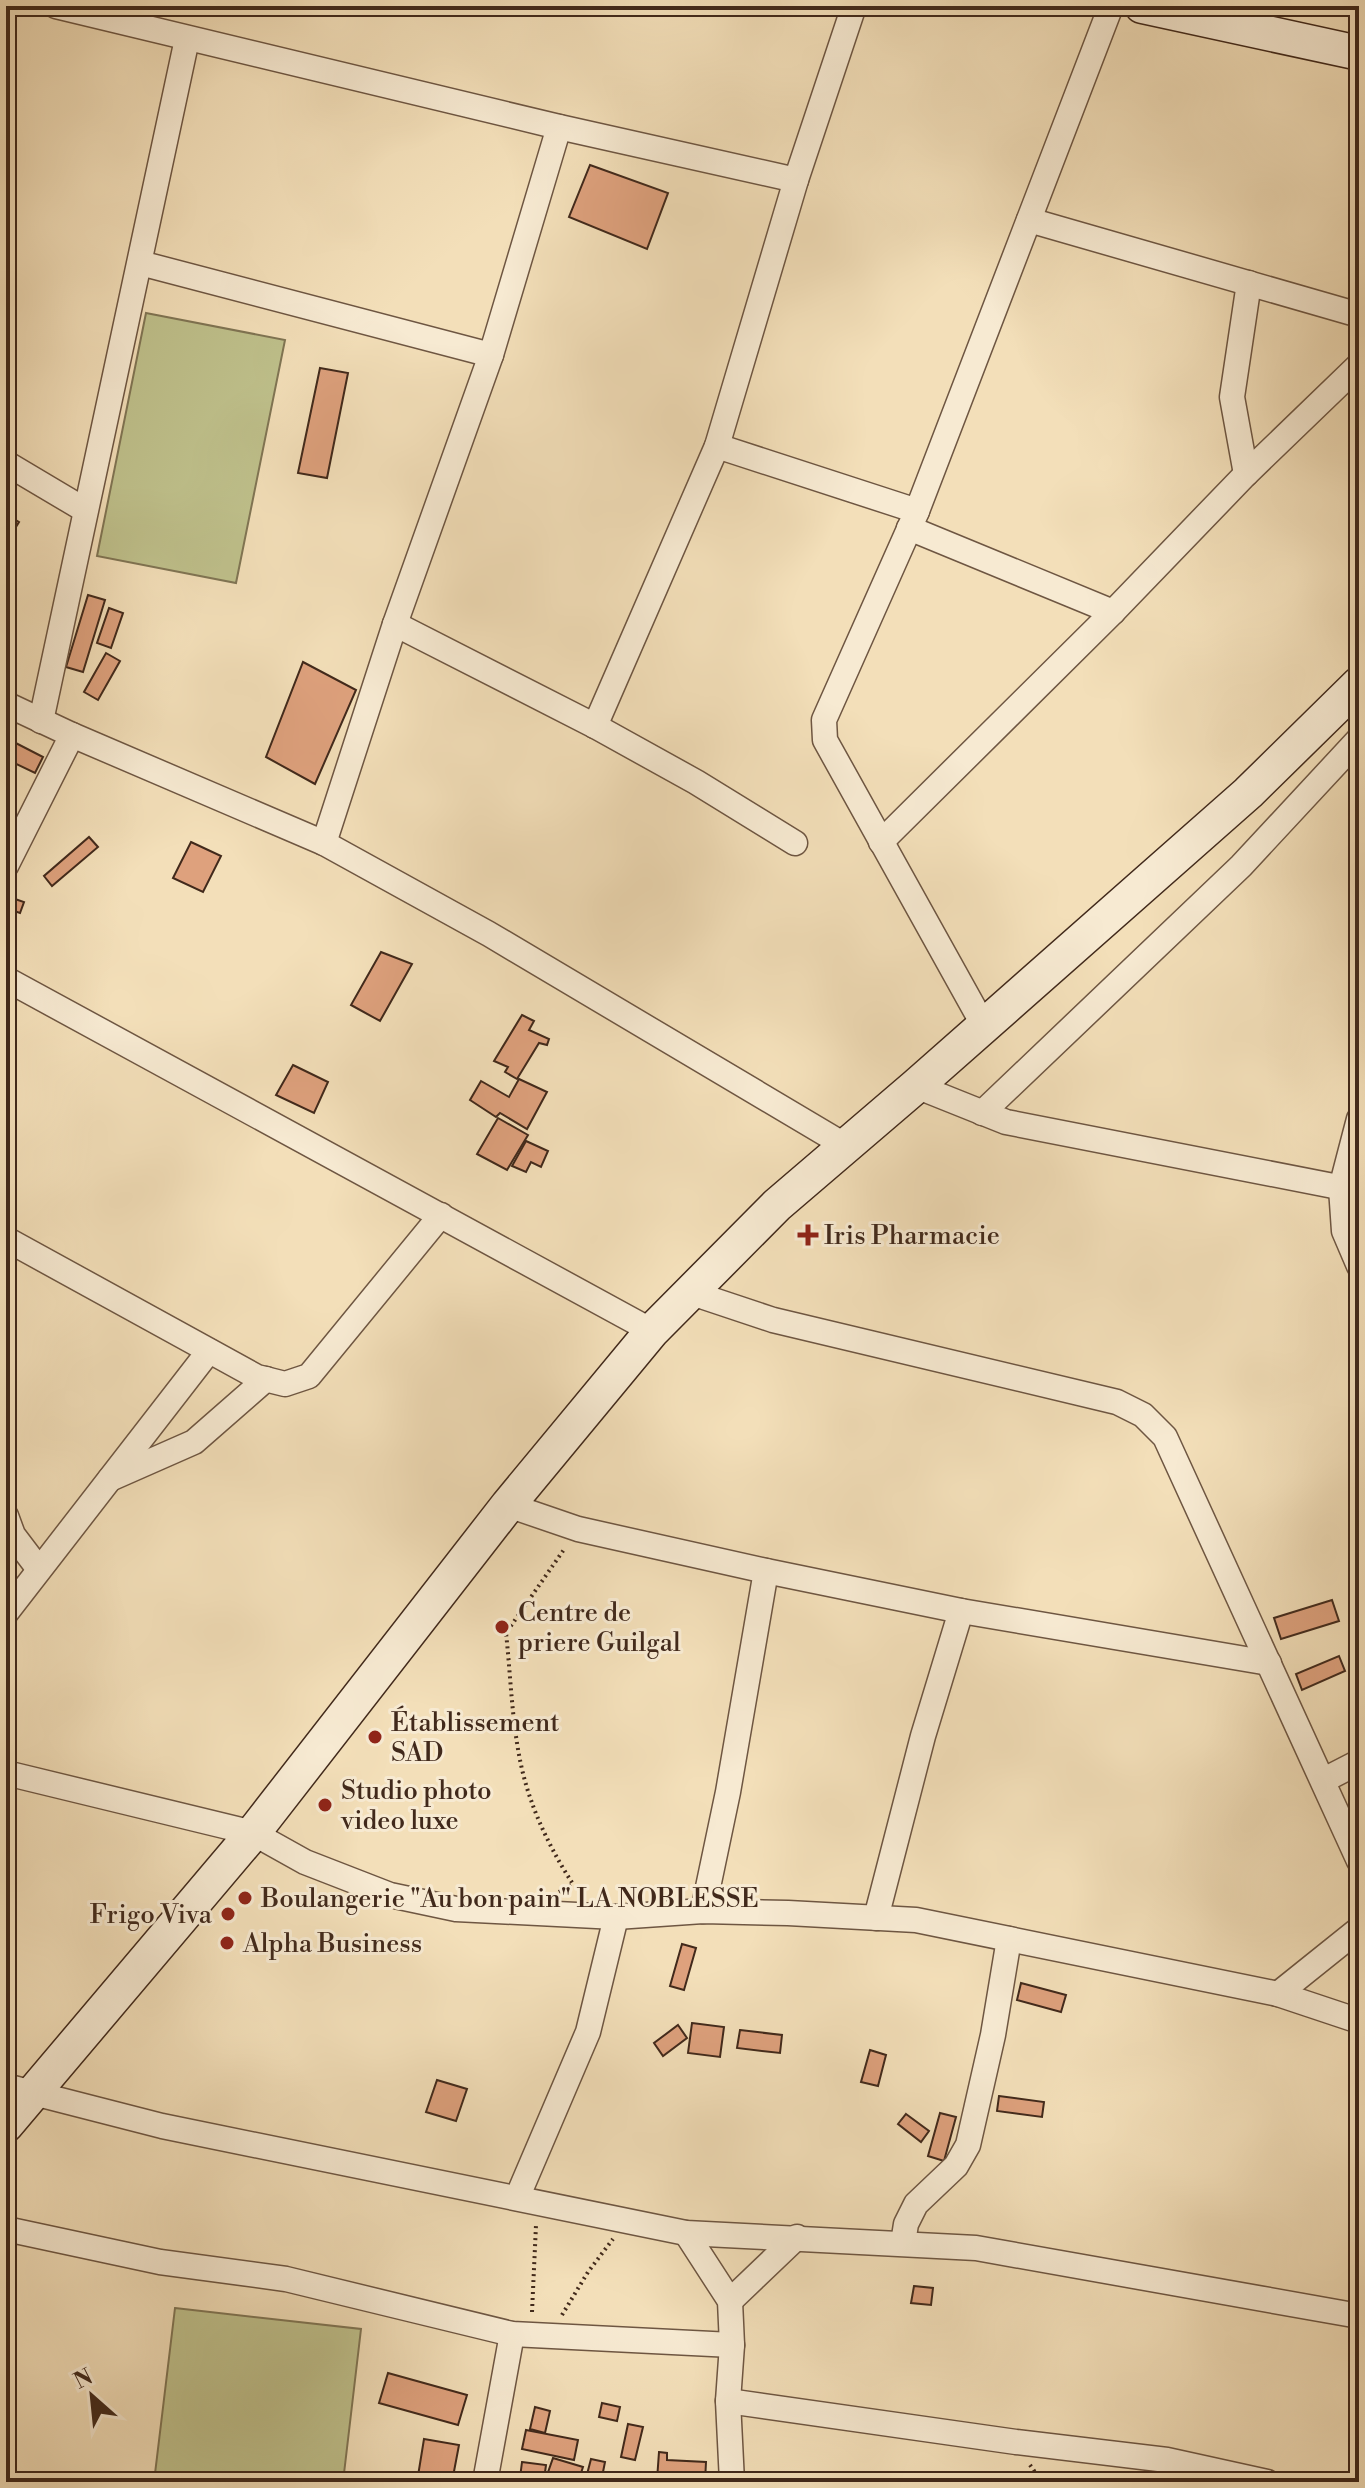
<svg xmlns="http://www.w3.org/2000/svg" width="1365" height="2488" viewBox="0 0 1365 2488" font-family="'Libre Bodoni',serif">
<rect width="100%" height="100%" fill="#f3dfb9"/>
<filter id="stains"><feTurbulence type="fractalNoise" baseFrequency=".0025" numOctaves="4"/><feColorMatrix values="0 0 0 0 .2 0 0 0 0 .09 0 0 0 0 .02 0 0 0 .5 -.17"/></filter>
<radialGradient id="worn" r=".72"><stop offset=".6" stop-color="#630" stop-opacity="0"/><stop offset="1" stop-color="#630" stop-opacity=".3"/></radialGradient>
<g fill="#bfc18c" stroke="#807554" stroke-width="2">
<path d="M146,313L285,340L236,583L97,556Z"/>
<path d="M175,2308L361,2329L343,2482H154Z"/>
</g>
<g fill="#dea17d" stroke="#41291b" stroke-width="2">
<path d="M590,165L668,193L647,249L569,217Z"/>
<path d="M320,368L348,373L327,478L298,473Z"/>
<path d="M6,514L19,522L6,543Z"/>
<path d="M88,595L105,600L83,672L66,667Z"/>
<path d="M109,608L123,613L111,648L97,643Z"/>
<path d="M106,653L120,661L98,700L84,692Z"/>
<path d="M303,662L356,690L315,784L266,757Z"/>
<path d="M6,738L43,757L35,773L6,759Z"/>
<path d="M89,837L98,847L52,886L44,876Z"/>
<path d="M191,842L221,856L203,892L173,878Z"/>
<path d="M15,899L24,902L20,913L11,910Z"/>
<path d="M381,952L412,964L380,1021L351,1005Z"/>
<path d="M522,1015L534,1021L529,1030L549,1039L547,1045L539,1043L517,1079L505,1072L508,1067L494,1061Z"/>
<path d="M293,1065L328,1082L314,1113L276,1095Z"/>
<path d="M519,1079L547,1092L527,1129L500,1113L496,1117L470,1100L481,1081L509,1097Z"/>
<path d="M498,1118L528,1135L507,1170L477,1154Z"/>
<path d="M526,1141L548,1151L541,1167L531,1162L526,1172L512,1166Z"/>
<path d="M1332,1600L1339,1621L1281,1639L1274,1618Z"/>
<path d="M1339,1656L1345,1671L1302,1690L1296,1674Z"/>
<path d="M682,1944L696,1948L684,1990L670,1986Z"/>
<path d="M1021,1983L1066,1995L1061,2012L1017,2000Z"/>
<path d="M692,2023L724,2027L720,2057L688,2053Z"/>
<path d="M678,2025L687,2038L663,2056L654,2043Z"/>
<path d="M740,2030L782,2035L780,2053L737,2048Z"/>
<path d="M870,2050L886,2055L878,2086L861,2082Z"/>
<path d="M437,2080L467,2089L456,2121L426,2112Z"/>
<path d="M999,2096L1044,2102L1042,2117L997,2111Z"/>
<path d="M940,2113L956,2117L944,2161L928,2156Z"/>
<path d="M906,2114L929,2131L921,2142L898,2124Z"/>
<path d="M914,2286L933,2288L931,2305L911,2303Z"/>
<path d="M388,2373L467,2395L458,2425L379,2403Z"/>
<path d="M602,2403L620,2407L617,2421L599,2417Z"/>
<path d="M535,2407L550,2411L545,2433L530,2429Z"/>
<path d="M628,2424L643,2427L635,2460L621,2457Z"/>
<path d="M526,2430L578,2440L574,2460L522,2449Z"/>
<path d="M424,2439L459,2445L452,2482H417Z"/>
<path d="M659,2452L667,2453V2460L706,2462L705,2482L657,2480Z"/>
<path d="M553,2458L583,2467L578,2482H557L546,2478Z"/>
<path d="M591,2459L605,2462L601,2482H585Z"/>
<path d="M522,2462L546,2465L544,2480L520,2478Z"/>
</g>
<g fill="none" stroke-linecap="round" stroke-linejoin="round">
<defs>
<g id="street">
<path d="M56,6L559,127L796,180"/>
<path d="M1029,220L1359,315"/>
<path d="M140,263L491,355"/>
<path d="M717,446L917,511"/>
<path d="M6,463L85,510"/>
<path d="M1246,474L1232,397L1249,283"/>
<path d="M909,528L1113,612"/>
<path d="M395,624L595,726L696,782L795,843"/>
<path d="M6,704L72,735L324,843L489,934L846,1146"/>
<path d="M41,721L187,39"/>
<path d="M595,726L717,446L796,180L854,6"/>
<path d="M881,842L1113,612L1246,474L1359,365"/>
<path d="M324,843L395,624L491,355L559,127"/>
<path d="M6,866L72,735"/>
<path d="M6,979L652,1331"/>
<path d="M984,1026L825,740L824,720L917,511L1111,6"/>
<path d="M916,1086L1006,1122L1359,1191"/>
<path d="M982,1113L1241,866L1359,739"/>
<path d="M1359,1119L1341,1188L1344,1231L1359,1266"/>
<path d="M6,1239L257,1377L285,1384L309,1376L441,1215"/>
<path d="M689,1292L773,1320L1117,1402L1143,1415L1165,1437L1359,1861"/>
<path d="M110,1479L194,1442L266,1379"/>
<path d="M508,1505L578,1529L766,1571L961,1611L1269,1663"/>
<path d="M6,1516L13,1535L38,1568"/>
<path d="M6,1613L209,1351"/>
<path d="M6,1773L253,1833L305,1862L390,1895L456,1909L616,1917L703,1911L788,1913L916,1920L1278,1994L1359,2021"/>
<path d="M1324,1780L1359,1762"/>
<path d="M703,1911L728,1792L766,1571"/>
<path d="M876,1918L923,1736L961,1611"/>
<path d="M1278,1994L1359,1929"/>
<path d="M6,2086L162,2126L686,2233L976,2248L1359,2316"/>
<path d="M517,2198L588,2032L616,1917"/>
<path d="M6,2229L160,2262L286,2279L512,2334L732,2345"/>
<path d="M686,2233L730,2301L732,2345L728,2401L732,2482"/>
<path d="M903,2243L906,2224L916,2204L956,2166L968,2145L993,2035L1009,1939"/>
<path d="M730,2301L797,2237"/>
<path d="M728,2401L1016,2442L1167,2460L1267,2482"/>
<path d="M485,2482L512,2334"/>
</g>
<g id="secondary">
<path d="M1142,6L1359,53"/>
<path d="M6,2125L253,1833L508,1505L652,1331L777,1205L916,1086L1248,793L1359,684"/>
</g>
</defs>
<use href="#street" stroke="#6e5642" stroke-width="27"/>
<use href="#secondary" stroke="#41291b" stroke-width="37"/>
<g stroke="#41291b" stroke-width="4" stroke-dasharray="2 4" stroke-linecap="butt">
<path d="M559,1892L573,1884C557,1860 540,1827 531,1800C512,1748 512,1687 506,1633L565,1548"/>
<path d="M532,2312L536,2225"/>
<path d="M562,2315L588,2272L613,2239"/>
<path d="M1030,2465L1042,2482"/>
</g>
<use href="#street" stroke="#f7ead2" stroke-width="24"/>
<use href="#secondary" stroke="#f7ead2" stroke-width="34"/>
</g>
<g fill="#8f2418" stroke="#f7ead2" stroke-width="3">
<path d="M804 1223h8v8h8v8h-8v8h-8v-8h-8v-8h8z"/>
<circle cx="502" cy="1627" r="8"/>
<circle cx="375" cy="1737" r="8"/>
<circle cx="325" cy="1805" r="8"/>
<circle cx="245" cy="1898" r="8"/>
<circle cx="228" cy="1914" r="8"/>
<circle cx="227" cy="1943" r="8"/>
</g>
<g text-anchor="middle" stroke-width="6" stroke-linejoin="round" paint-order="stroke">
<g font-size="26" fill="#41291b" stroke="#f7ead2" text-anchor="start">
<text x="824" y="1244">Iris Pharmacie</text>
<text x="518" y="1621">Centre de<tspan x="518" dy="30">priere Guilgal</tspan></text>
<text x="391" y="1731">Établissement<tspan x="391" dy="30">SAD</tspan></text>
<text x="341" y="1799">Studio photo<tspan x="341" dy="30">video luxe</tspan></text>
<text x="261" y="1907">Boulangerie "Au bon pain" LA NOBLESSE</text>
<text x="212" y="1923" text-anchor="end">Frigo Viva</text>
<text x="243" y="1952">Alpha Business</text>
</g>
</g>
<rect width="1365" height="2488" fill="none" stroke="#f3dfb9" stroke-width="32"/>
<rect x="8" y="8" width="1349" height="2472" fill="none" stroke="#41291b" stroke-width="4"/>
<rect x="16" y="16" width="1333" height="2456" fill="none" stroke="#41291b" stroke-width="2"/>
<g transform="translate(92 2396) rotate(333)" stroke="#f7ead2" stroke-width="6" paint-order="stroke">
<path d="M0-6L14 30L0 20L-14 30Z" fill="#41291b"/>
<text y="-12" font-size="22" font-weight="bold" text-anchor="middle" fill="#41291b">N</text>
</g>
<rect width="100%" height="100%" filter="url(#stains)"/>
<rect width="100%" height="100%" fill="url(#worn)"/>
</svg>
